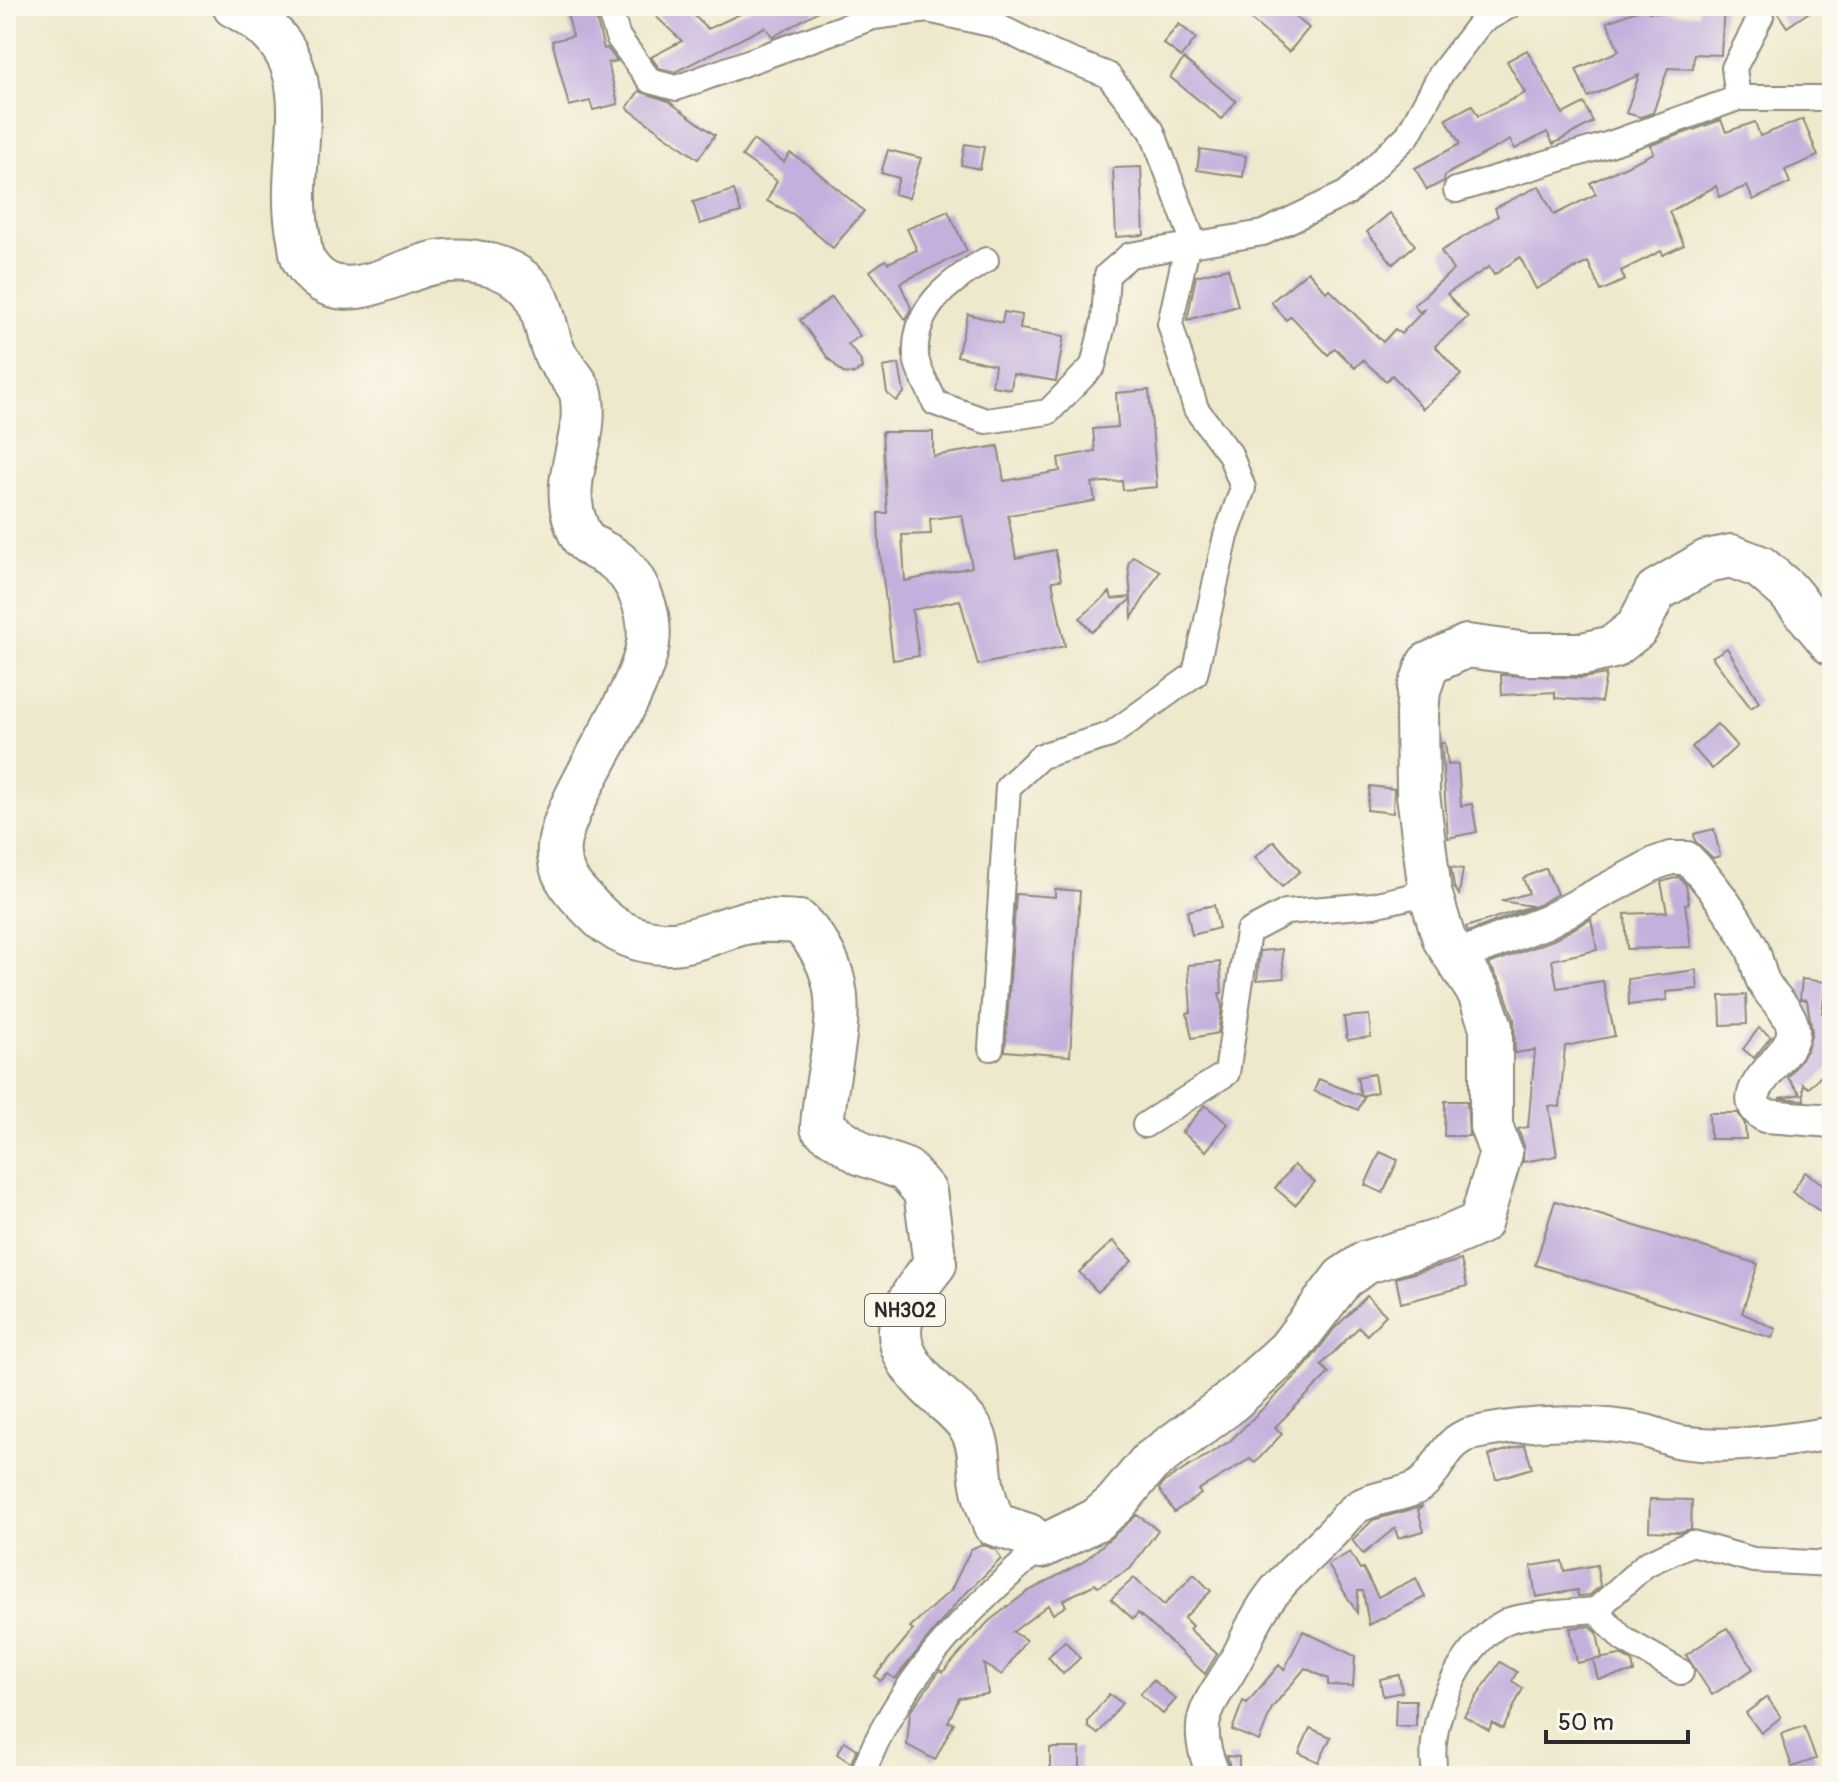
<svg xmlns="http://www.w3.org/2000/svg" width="1838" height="1782" viewBox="0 0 1838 1782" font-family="Pangolin,sans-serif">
<rect width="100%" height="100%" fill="#fbf7ec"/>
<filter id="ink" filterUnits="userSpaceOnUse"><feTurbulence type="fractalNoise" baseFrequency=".0125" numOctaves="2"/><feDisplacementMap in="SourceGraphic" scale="16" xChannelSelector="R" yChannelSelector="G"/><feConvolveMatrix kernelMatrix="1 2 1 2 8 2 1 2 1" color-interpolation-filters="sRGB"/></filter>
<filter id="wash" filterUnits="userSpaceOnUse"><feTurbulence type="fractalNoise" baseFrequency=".006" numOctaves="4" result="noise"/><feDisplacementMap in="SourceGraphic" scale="32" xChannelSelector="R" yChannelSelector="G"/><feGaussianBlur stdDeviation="1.8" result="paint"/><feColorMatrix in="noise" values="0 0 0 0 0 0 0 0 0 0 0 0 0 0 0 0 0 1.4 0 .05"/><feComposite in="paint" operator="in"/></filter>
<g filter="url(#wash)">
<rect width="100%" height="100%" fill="#eee8cc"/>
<g id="blocks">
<g fill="#c5afdd" fill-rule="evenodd">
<path d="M565,6H593L604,49L607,48L617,61L608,63L618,104L593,110L590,101L569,106L552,41L573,36Z"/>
<path d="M645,6H684L708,29L757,6H827L773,37L765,27L675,72L659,68L651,57L682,41Z"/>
<path d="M1251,6H1282L1309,28L1289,52L1244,14Z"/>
<path d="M1699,6H1724L1721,55L1694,54L1693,69L1668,68L1653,113L1640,117L1626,113L1639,75L1588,97L1576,69L1619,51L1607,22L1647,7L1649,12L1698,14Z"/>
<path d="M1773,6H1818L1787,27Z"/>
<path d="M1179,24L1196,38L1181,57L1163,43Z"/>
<path d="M1527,50L1563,114L1584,103L1593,122L1553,144L1547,132L1515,149L1510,140L1445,175L1444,181L1427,190L1415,168L1460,144L1446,119L1472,105L1478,116L1525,93L1507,61Z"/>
<path d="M1184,59L1236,101L1222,119L1170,77Z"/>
<path d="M639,91L668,101L715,135L698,159L627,108Z"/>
<path d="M1803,119L1818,156L1785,170L1790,183L1753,200L1747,186L1720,197L1716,186L1669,212L1684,245L1663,255L1661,251L1621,271L1625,280L1601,291L1588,262L1536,289L1520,257L1494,275L1489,267L1447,294L1468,317L1435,346L1461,375L1423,409L1392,375L1386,381L1363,360L1355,368L1335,348L1328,355L1291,316L1286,320L1271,302L1308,271L1326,292L1329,289L1383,342L1395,329L1401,334L1426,308L1419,312L1414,305L1453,270L1441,251L1498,216L1495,208L1539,186L1554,215L1596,194L1590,183L1654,153L1651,145L1721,120L1726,132L1755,122L1760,136Z"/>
<path d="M753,140L784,162L790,153L809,165L864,211L833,248L793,214L767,201L777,181L742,156Z"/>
<path d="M965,144L984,147L980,169L961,165Z"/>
<path d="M1200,149L1246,156L1243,177L1197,170Z"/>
<path d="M888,150L921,158L909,198L894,194L899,178L881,173Z"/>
<path d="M1141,167L1144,235L1116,237L1113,168Z"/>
<path d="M734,190L741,212L700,224L693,202Z"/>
<path d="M948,211L967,251L900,283L911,308L906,320L870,271L885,260L888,263L917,250L907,229Z"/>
<path d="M1390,213L1415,245L1393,264L1367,232Z"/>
<path d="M1228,268L1238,306L1187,320L1196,276Z"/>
<path d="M832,297L860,336L848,344L860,359L862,368L854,374L843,373L828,358L800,320Z"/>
<path d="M1004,312L1022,315L1020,329L1064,336L1056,381L1013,374L1011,389L992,386L995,365L957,356L968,314L1002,323Z"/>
<path d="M899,364L904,393L896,401L887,393L883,367Z"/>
<path d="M1149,390L1157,487L1123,490L1122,481L1092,483L1095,501L1008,515L1016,558L1055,550L1061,580L1052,581L1065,646L978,665L960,600L912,610L919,656L893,660L879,545L878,513H887L882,432H933V456L998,446L1004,481L1060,471L1058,458L1095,451L1093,429L1118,427L1116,393ZM962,515L972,567L905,581L902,535L931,534L930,519Z"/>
<path d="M1133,556L1160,571L1132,618L1131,599L1092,632L1080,618L1110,592L1112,599L1131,597L1128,564Z"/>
<path d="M1727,648L1759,702L1751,708L1712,657Z"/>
<path d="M1606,674L1601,702L1555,698V692L1502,695L1501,675L1583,678Z"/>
<path d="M1717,724L1737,746L1712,769L1692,747Z"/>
<path d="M1441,743H1445L1448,765L1458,764L1461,806L1472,804L1477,832L1448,838Z"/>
<path d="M1370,786L1394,789L1393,813L1367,810Z"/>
<path d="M1714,829L1720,856L1713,858L1695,841L1694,834Z"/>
<path d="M1274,841L1300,871L1282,887L1255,857Z"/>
<path d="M1451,867L1463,869L1459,895L1454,887Z"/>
<path d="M1546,868L1557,894L1538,905L1468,932L1466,927L1532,906L1501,901L1529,893L1523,878Z"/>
<path d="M1679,877L1686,885L1689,903L1685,904L1691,947L1627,949L1625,914L1667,912L1661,882Z"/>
<path d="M1055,889L1080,891L1070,1056L1005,1051L1016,894L1055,897Z"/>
<path d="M1214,905L1219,928L1192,935L1187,911Z"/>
<path d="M1591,919L1597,950L1552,960L1557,988L1603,981L1615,1036L1565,1046L1560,1107L1549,1106L1557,1156L1523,1162L1524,1146L1518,1129L1528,1127L1535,1050L1515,1053L1514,1019L1502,985L1489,964L1553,940Z"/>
<path d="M1282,949L1284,978L1257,980L1260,951Z"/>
<path d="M1220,962L1222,993H1219L1222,1007L1218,1033L1192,1038L1187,1013L1191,1012L1188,965Z"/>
<path d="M1696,970L1698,989L1666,992L1667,1000L1629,1005L1628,979Z"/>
<path d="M1802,979L1826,982L1822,1013H1832V1065L1809,1088L1803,1084L1804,1100L1779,1098L1801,1094L1788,1078L1807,1049L1812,1032L1807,1000L1800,999Z"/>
<path d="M1746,995L1747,1024L1721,1025L1720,996Z"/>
<path d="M1369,1015L1371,1037L1347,1040L1344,1017Z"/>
<path d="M1759,1028L1771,1037L1754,1058L1743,1049Z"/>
<path d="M1374,1074L1377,1092L1361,1096L1364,1097L1358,1110L1314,1091L1319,1079L1361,1096L1357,1077Z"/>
<path d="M1445,1101H1467L1469,1136H1444Z"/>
<path d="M1205,1105L1228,1124L1206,1151L1182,1132Z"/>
<path d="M1709,1113H1738L1745,1124L1746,1139H1710Z"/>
<path d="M1380,1152L1398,1160L1383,1193L1365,1185Z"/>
<path d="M1294,1165L1315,1182L1295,1205L1275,1188Z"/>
<path d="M1805,1172L1832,1190L1821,1212L1792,1192Z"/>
<path d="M1555,1201L1758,1264L1742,1313L1776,1329L1772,1338L1535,1265Z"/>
<path d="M1113,1241L1132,1261L1098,1292L1079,1272Z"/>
<path d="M1461,1260L1467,1286L1401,1303L1396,1278Z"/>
<path d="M1367,1296L1386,1315L1367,1335L1359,1327L1321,1365L1329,1373L1275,1427L1282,1434L1255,1463L1250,1459L1198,1490L1201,1494L1174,1512L1159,1489L1164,1482L1230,1441L1304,1368L1335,1328Z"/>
<path d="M1525,1445L1532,1468L1496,1479L1489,1455Z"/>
<path d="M1650,1499L1692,1500L1691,1529L1679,1532L1649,1531Z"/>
<path d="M1423,1506L1418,1510L1424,1531L1398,1538L1395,1528L1363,1554L1352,1540L1373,1520Z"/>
<path d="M1137,1515L1158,1530L1130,1569L1098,1587L1095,1584L1063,1600L1066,1606L1053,1614L1048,1605L1013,1632L1026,1640L1002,1675L984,1664L988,1694L959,1698L948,1722L954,1723L935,1760L907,1745L910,1712L940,1670L943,1672L989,1621L1027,1592L1083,1562Z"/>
<path d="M982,1544L996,1550L1001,1559L959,1600L895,1679L888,1674L880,1681L875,1676L913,1630L910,1627L951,1590L971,1549Z"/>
<path d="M1350,1552L1360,1569L1363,1568L1378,1597L1416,1578L1425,1597L1369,1625L1363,1591H1358L1357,1613L1328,1565Z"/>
<path d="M1562,1561L1564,1571L1597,1565L1600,1586L1590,1595L1578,1596L1577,1590L1536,1597L1531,1566Z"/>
<path d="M1194,1574L1211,1591L1184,1618L1192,1626L1189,1629L1217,1654L1205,1674L1138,1613L1133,1619L1111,1599L1134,1578L1164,1605Z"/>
<path d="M1590,1626L1597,1633L1602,1658L1577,1663L1570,1628Z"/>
<path d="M1727,1628L1753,1669L1712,1695L1686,1655Z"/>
<path d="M1303,1631L1355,1656L1353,1686L1328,1685V1679L1305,1668L1272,1708L1259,1741L1232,1730L1243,1701L1247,1703L1279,1665L1284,1670Z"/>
<path d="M1065,1641L1080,1658L1063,1674L1048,1657Z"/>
<path d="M1620,1655L1632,1661L1634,1672L1598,1679L1593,1660Z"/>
<path d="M1500,1662L1517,1672L1512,1681L1523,1688L1503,1729L1492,1723L1489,1730L1464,1716Z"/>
<path d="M1399,1675L1402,1692L1383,1696L1380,1679Z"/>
<path d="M1153,1680L1176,1699L1163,1714L1140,1694Z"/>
<path d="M1109,1694L1122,1703L1098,1734L1088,1727V1721Z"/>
<path d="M1767,1697L1781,1717L1761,1733L1746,1713Z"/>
<path d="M1396,1700H1416V1726H1395Z"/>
<path d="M1804,1726L1816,1759L1792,1767L1781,1734Z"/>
<path d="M1310,1728L1331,1737L1319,1762L1299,1753Z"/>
<path d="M845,1741L857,1749L851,1763L837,1754Z"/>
<rect x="1050" y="1748" width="30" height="28"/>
<path d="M1227,1756L1239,1757V1776H1233Z"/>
</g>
</g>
</g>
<g filter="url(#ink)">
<use href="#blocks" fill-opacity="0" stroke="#8c8a7c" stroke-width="2"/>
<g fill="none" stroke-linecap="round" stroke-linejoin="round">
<defs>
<g id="street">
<path d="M608,6L618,37L650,81L676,88L873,17L928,10L995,25L1054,54L1108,75L1152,131L1190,233L1170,324L1196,409L1230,454L1243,488L1226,536L1195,674L1110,735L1041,756L1008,787L991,1048"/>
<path d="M1753,6L1761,16L1734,68L1738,98H1832"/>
<path d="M1456,190L1610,144L1738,98"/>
<path d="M986,260C949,282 913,308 916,356C917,370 930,389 935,403L986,421L1048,412L1093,366L1104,320L1107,275L1130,255L1263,233L1347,193L1408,135L1441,74L1481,22L1509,6"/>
<path d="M1145,1125L1227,1073L1248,932L1286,912L1373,905L1430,892"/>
<path d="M1681,1672L1623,1639L1596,1610L1646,1564L1692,1543L1753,1560L1832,1564"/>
<path d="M862,1776C896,1682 967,1611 1041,1547"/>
<path d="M1436,1776C1423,1728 1460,1644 1505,1622C1520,1614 1575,1612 1596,1610"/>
</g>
<g id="secondary">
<path d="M1455,957L1546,922L1656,863L1671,858H1687C1712,883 1735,917 1752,948C1757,959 1758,972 1764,983C1772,998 1791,1011 1793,1029C1796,1057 1726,1093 1765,1116L1832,1121"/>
<path d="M1214,1776C1185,1709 1218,1702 1244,1644C1269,1587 1287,1578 1329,1536C1339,1527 1347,1513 1359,1506C1375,1497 1393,1497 1411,1490C1438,1481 1440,1442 1471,1434C1525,1422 1592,1419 1646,1431C1658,1434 1669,1440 1681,1442C1729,1449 1785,1441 1832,1433"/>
</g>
<path id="highway" d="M234,6C338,59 282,147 298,233C300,241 300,255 304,261C334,313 388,275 429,264C465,255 520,264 538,300C546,318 547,339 556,356C564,369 581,384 582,399C588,449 555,481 580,534C585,546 603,551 614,559C638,577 652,614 648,643C639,704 553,811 559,856C561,879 578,895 593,910C613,932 640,944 671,943C695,942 718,930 741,924C759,919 780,921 799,922C863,986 827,1049 822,1127L862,1154L906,1170L925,1192L935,1264C893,1316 883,1345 937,1394C949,1405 962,1414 971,1429C982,1447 978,1469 983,1489C985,1501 990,1513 994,1524L1028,1535L1041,1547L1096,1520L1115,1504L1150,1462L1226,1406L1288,1350L1343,1278L1367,1262L1441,1240L1480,1223L1501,1153L1491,1126V1027L1479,993L1444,939L1430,892L1418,794L1417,714L1419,690L1428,664L1467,646L1528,654H1583L1613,647L1637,628L1656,591L1707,561L1731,556L1760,567L1787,590L1832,644"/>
</defs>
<use href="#street" stroke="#8c8a7c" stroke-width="28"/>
<use href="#secondary" stroke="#8c8a7c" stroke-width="36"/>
<use href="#highway" stroke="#8c8a7c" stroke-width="46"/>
<use href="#street" stroke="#fff" stroke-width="24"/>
<use href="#secondary" stroke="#fff" stroke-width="32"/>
<use href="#highway" stroke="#fff" stroke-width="42"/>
</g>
</g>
<g text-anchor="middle" stroke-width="8" stroke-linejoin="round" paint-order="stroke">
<rect fill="#fbf7ec" stroke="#696865" stroke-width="2" x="865" y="1294" width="80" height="32" rx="6"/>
<g font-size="20" font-weight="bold" fill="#2b2b2b">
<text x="905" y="1317">NH302</text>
</g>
</g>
<rect width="1838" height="1782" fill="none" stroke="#fbf7ec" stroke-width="32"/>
<path d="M1546 1730v12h142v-12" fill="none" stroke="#2b2b2b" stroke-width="4"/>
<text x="1558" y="1730" font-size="24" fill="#2b2b2b" stroke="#fbf7ec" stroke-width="6" paint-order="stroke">50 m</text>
</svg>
